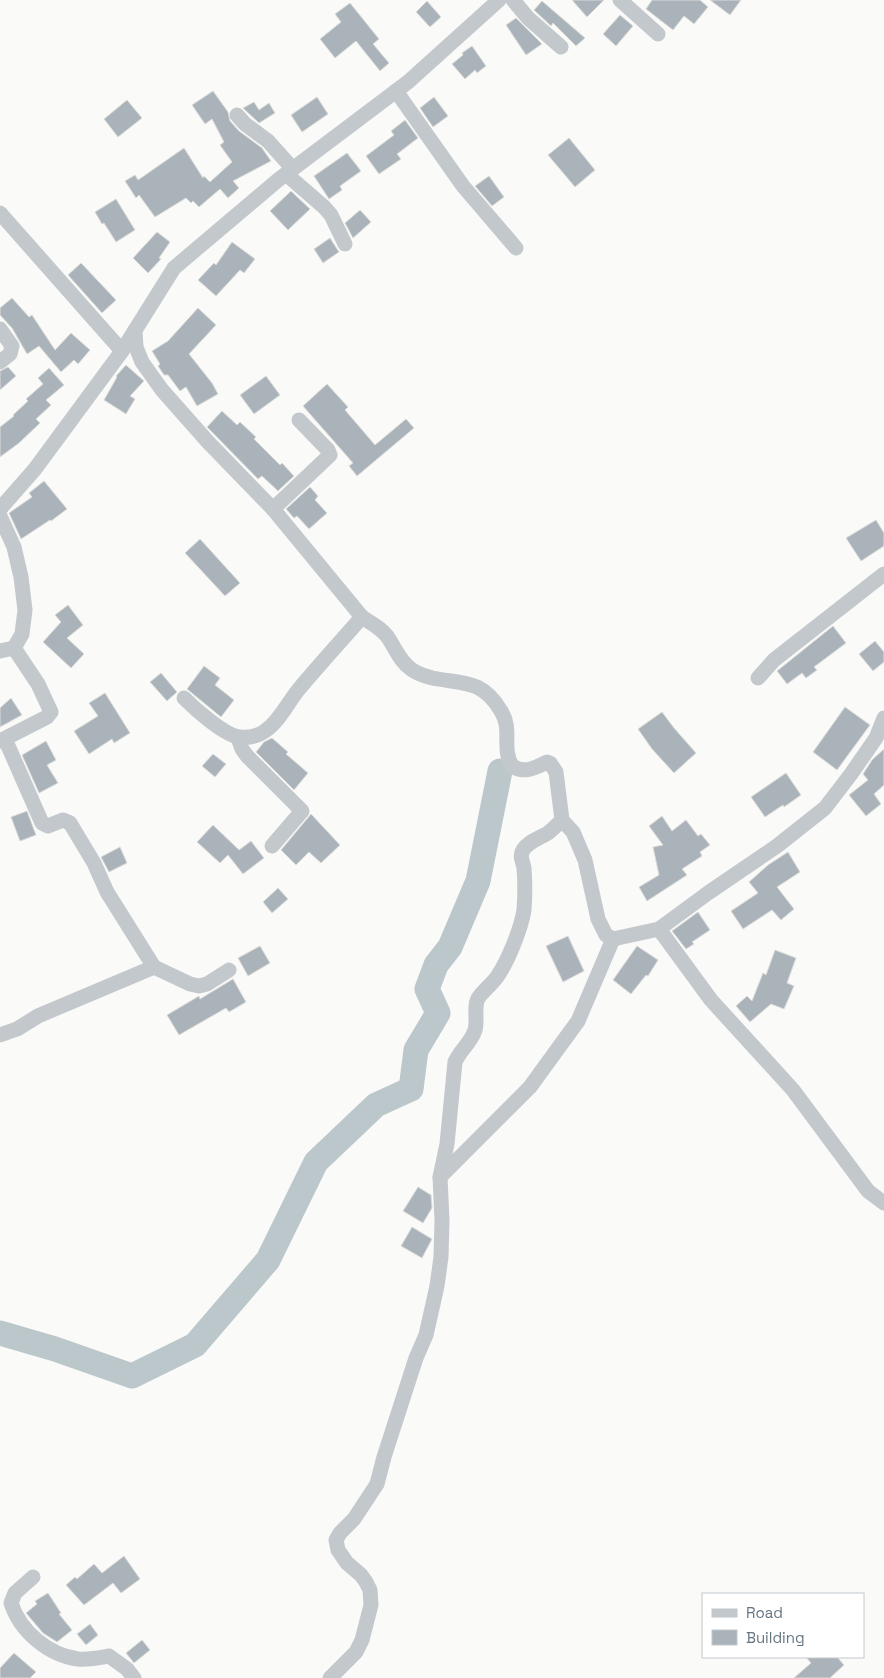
<svg xmlns="http://www.w3.org/2000/svg" width="884" height="1678" viewBox="0 0 884 1678" font-family="'Space Grotesk',sans-serif">
<rect width="100%" height="100%" fill="#fafaf8"/>
<g fill="none" stroke-linecap="round" stroke-linejoin="round">
<path stroke="#bbc7cb" stroke-width="25" d="M0,1333L55,1349L132,1376L195,1345L268,1260L316,1162L376,1105L411,1089L416,1050L438,1013L427,989L436,965L450,947L478,881L500,771"/>
</g>
<g fill="#aab3b9" stroke="#dcdcda">
<path d="M572,0H604L587,17Z"/>
<path d="M652,0H700L708,7L694,24L684,16L673,30L646,9Z"/>
<path d="M710,0H741L730,15Z"/>
<path d="M427,1L441,17L430,27L416,12Z"/>
<path d="M542,1L585,38L576,46L553,23L551,26L534,10Z"/>
<path d="M350,3L379,39L373,44L389,63L380,71L356,41L335,58L320,39L341,22L335,14Z"/>
<path d="M620,15L633,26L616,46L603,34Z"/>
<path d="M516,18L542,44L526,55L506,25Z"/>
<path d="M472,46L486,66L477,73L475,70L465,79L452,64L463,55L462,53Z"/>
<path d="M213,91L228,112L230,121L239,131L262,148L271,161L233,181L239,188L228,198L220,189L199,207L193,201L191,203L186,198L155,217L139,195L136,198L125,181L135,175L138,180L184,148L203,178L204,176L210,182L232,162L220,145L224,142L212,119L205,124L192,105Z"/>
<path d="M317,97L328,114L302,132L291,115Z"/>
<path d="M434,97L448,116L433,127L420,108Z"/>
<path d="M127,100L142,118L118,137L104,119Z"/>
<path d="M254,102L259,110L269,103L275,113L259,123L243,108Z"/>
<path d="M405,120L418,138L397,154L401,159L379,174L366,156L394,135L391,131Z"/>
<path d="M569,138L595,170L575,187L548,155Z"/>
<path d="M347,153L361,171L340,186L342,190L329,199L314,176Z"/>
<path d="M489,176L504,197L492,206L475,186Z"/>
<path d="M291,191L310,209L288,230L270,211Z"/>
<path d="M116,199L135,230L116,242L104,223L102,224L95,212Z"/>
<path d="M360,210L371,222L353,238L345,223Z"/>
<path d="M157,232L170,242L159,258L161,259L148,273L133,258Z"/>
<path d="M330,238L339,252L323,263L314,249Z"/>
<path d="M232,242L255,259L244,273L240,270L216,296L198,280L214,263L216,265Z"/>
<path d="M81,263L116,300L102,313L68,275Z"/>
<path d="M12,298L29,317L32,315L55,350L71,333L90,350L78,364L74,360L61,372L39,346L27,354L12,328L0,315V308Z"/>
<path d="M198,308L216,325L189,354L212,383L218,394L197,406L186,387L180,391L168,375H164L158,366L160,364L152,351L168,341Z"/>
<path d="M126,365L144,381L130,396L135,399L126,414L104,400L117,377L116,376Z"/>
<path d="M8,367L16,376L0,390V371Z"/>
<path d="M49,368L64,385L46,400L51,405L36,419L40,423L19,443L0,457V427L14,416L13,415L28,401L26,399L43,384L38,378Z"/>
<path d="M266,376L280,395L254,414L240,395Z"/>
<path d="M327,384L348,407L345,410L375,445L406,419L414,428L357,476L349,466L353,463L303,406Z"/>
<path d="M222,411L237,425L240,422L256,437L254,439L280,465L282,463L294,476L278,491L262,476L258,479L207,427Z"/>
<path d="M44,481L67,509L51,521L50,520L21,539L9,513L32,497L29,493Z"/>
<path d="M310,487L318,496L315,500L327,513L309,529L297,516L294,518L286,509Z"/>
<path d="M876,520L884,533V546L861,561L846,538Z"/>
<path d="M200,539L240,583L225,596L185,553Z"/>
<path d="M68,605L83,625L67,638L84,654L71,668L43,642L61,622L55,615Z"/>
<path d="M833,626L846,643L814,667L817,670L806,678L802,673L787,684L777,671Z"/>
<path d="M875,641L884,652V662L873,671L859,654Z"/>
<path d="M204,666L220,678L215,685L234,700L221,717L187,689Z"/>
<path d="M161,673L177,692L167,701L150,682Z"/>
<path d="M105,693L130,733L114,743L112,739L89,754L74,731L98,716L89,703Z"/>
<path d="M11,698L22,715L0,727V708Z"/>
<path d="M845,707L870,725L837,770L813,752Z"/>
<path d="M662,712L674,728L696,753L674,773L652,749L638,729Z"/>
<path d="M272,738L288,752L286,754L308,773L294,790L256,752L264,742Z"/>
<path d="M46,741L56,760L47,765L58,783L39,793L22,755Z"/>
<path d="M884,749V785L874,794L881,804L866,816L849,795L868,780L863,774L872,760Z"/>
<path d="M213,754L226,764L215,777L202,766Z"/>
<path d="M786,773L801,795L784,807L783,805L765,817L751,797Z"/>
<path d="M27,811L36,835L20,841L11,817Z"/>
<path d="M311,814L340,845L321,863L309,852L296,865L281,850Z"/>
<path d="M662,816L672,831L686,820L698,836L701,834L710,845L700,852L702,856L682,869L687,875L647,901L639,887L659,875L653,847L663,845L649,826Z"/>
<path d="M213,825L239,850L251,841L264,858L243,874L228,855L220,863L197,842Z"/>
<path d="M120,847L127,863L109,872L101,857Z"/>
<path d="M788,852L800,872L777,887L794,909L781,920L772,910L743,929L731,911L758,893L749,882L768,865Z"/>
<path d="M278,888L288,899L272,913L263,902Z"/>
<path d="M698,912L710,930L692,942L694,944L686,949L672,931Z"/>
<path d="M568,936L584,971L563,982L546,946Z"/>
<path d="M260,946L270,963L248,976L238,958Z"/>
<path d="M637,946L658,960L648,976L646,975L631,994L613,980Z"/>
<path d="M775,950L796,958L787,983L794,986L784,1009L771,1004L750,1022L736,1006L747,996L752,1001L763,973L766,975Z"/>
<path d="M233,979L246,1002L229,1012L226,1008L179,1035L167,1015L199,996L200,999Z"/>
<path d="M418,1187L431,1195L432,1208L423,1223L403,1211Z"/>
<path d="M412,1227L432,1239L422,1258L401,1246Z"/>
<path d="M124,1556L140,1579L121,1593L113,1583L84,1605L66,1585L75,1577L77,1579L94,1564L102,1573Z"/>
<path d="M48,1593L61,1613L59,1614L72,1630L57,1642L43,1633L26,1613L37,1604L35,1601Z"/>
<path d="M90,1624L98,1635L86,1645L77,1634Z"/>
<path d="M142,1640L150,1650L134,1663L126,1653Z"/>
<path d="M14,1653L36,1672L30,1678H0V1668Z"/>
<path d="M806,1657H837L844,1665L830,1678H794L811,1663Z"/>
</g>
<g fill="none" stroke-linecap="round" stroke-linejoin="round">
<g stroke="#c3c8cc" stroke-width="15">
<path d="M513,0L528,18L561,47"/>
<path d="M620,0L658,34"/>
<path d="M396,91L463,186L516,248"/>
<path d="M237,115L245,124L268,141L293,169"/>
<path d="M286,174L324,207L331,215L345,244"/>
<path d="M0,213L122,351"/>
<path d="M0,329L12,346L10,354L0,362"/>
<path d="M135,330L136,347L142,362L162,390L208,442L273,509L362,617"/>
<path d="M0,509L35,469L122,351L174,268L278,180L408,82L499,0"/>
<path d="M273,509L330,455L328,450L299,420"/>
<path d="M0,516L14,547L21,577L25,610L22,634L14,648L0,651"/>
<path d="M758,678L774,660L884,574"/>
<path d="M184,698C195,709 225,736 240,737C249,738 258,736 265,731C280,721 288,702 299,689C319,665 341,641 362,617C371,623 383,629 389,639C396,650 400,661 411,669C417,674 425,676 432,678C463,684 482,679 501,711C513,730 501,747 512,766C525,774 534,768 547,762L550,763L556,772L562,820L573,832L585,860L598,919L606,935L613,939L659,929L708,893L777,846L825,808L851,774L876,738L884,718"/>
<path d="M238,738L242,749L247,756L302,811L272,846"/>
<path d="M5,739L42,823L48,826L63,820L70,823L94,863L107,892L154,967L190,984L199,986L207,984L229,970"/>
<path d="M0,741L47,717L51,712L38,684L14,648"/>
<path d="M659,929L711,1000L793,1090L868,1191L884,1203"/>
<path d="M0,1035L17,1029L38,1016L154,967"/>
<path d="M440,1177L530,1087L578,1021L613,939"/>
<path d="M33,1577L15,1593L11,1603C20,1631 48,1655 78,1659C88,1660 98,1658 109,1656L127,1669L134,1678"/>
<path d="M330,1678L356,1652L362,1640L371,1605L370,1590L366,1582L361,1575L347,1563L338,1550L336,1540L340,1533L354,1519L377,1484L384,1457L416,1358L426,1335L437,1286L441,1257L442,1220L440,1177L447,1144L455,1062C460,1050 471,1043 475,1030C478,1020 473,1005 479,997C484,990 491,985 497,977C508,961 521,929 524,910C525,897 525,881 524,868C523,862 519,856 523,850C529,841 540,838 548,833C553,829 558,824 562,820"/>
</g>
</g>
<rect x="702" y="1593" width="162" height="65" fill="#ffffff" stroke="#c1c8cd"/>
<rect x="712" y="1609" width="25" height="8" fill="#c3c8cc" stroke="#c1c8cd"/>
<text x="746" y="1618" font-size="15" fill="#657683">Road</text>
<rect x="712" y="1630" width="25" height="15" fill="#aab3b9" stroke="#c1c8cd"/>
<text x="746" y="1643" font-size="15" fill="#657683">Building</text>
</svg>
